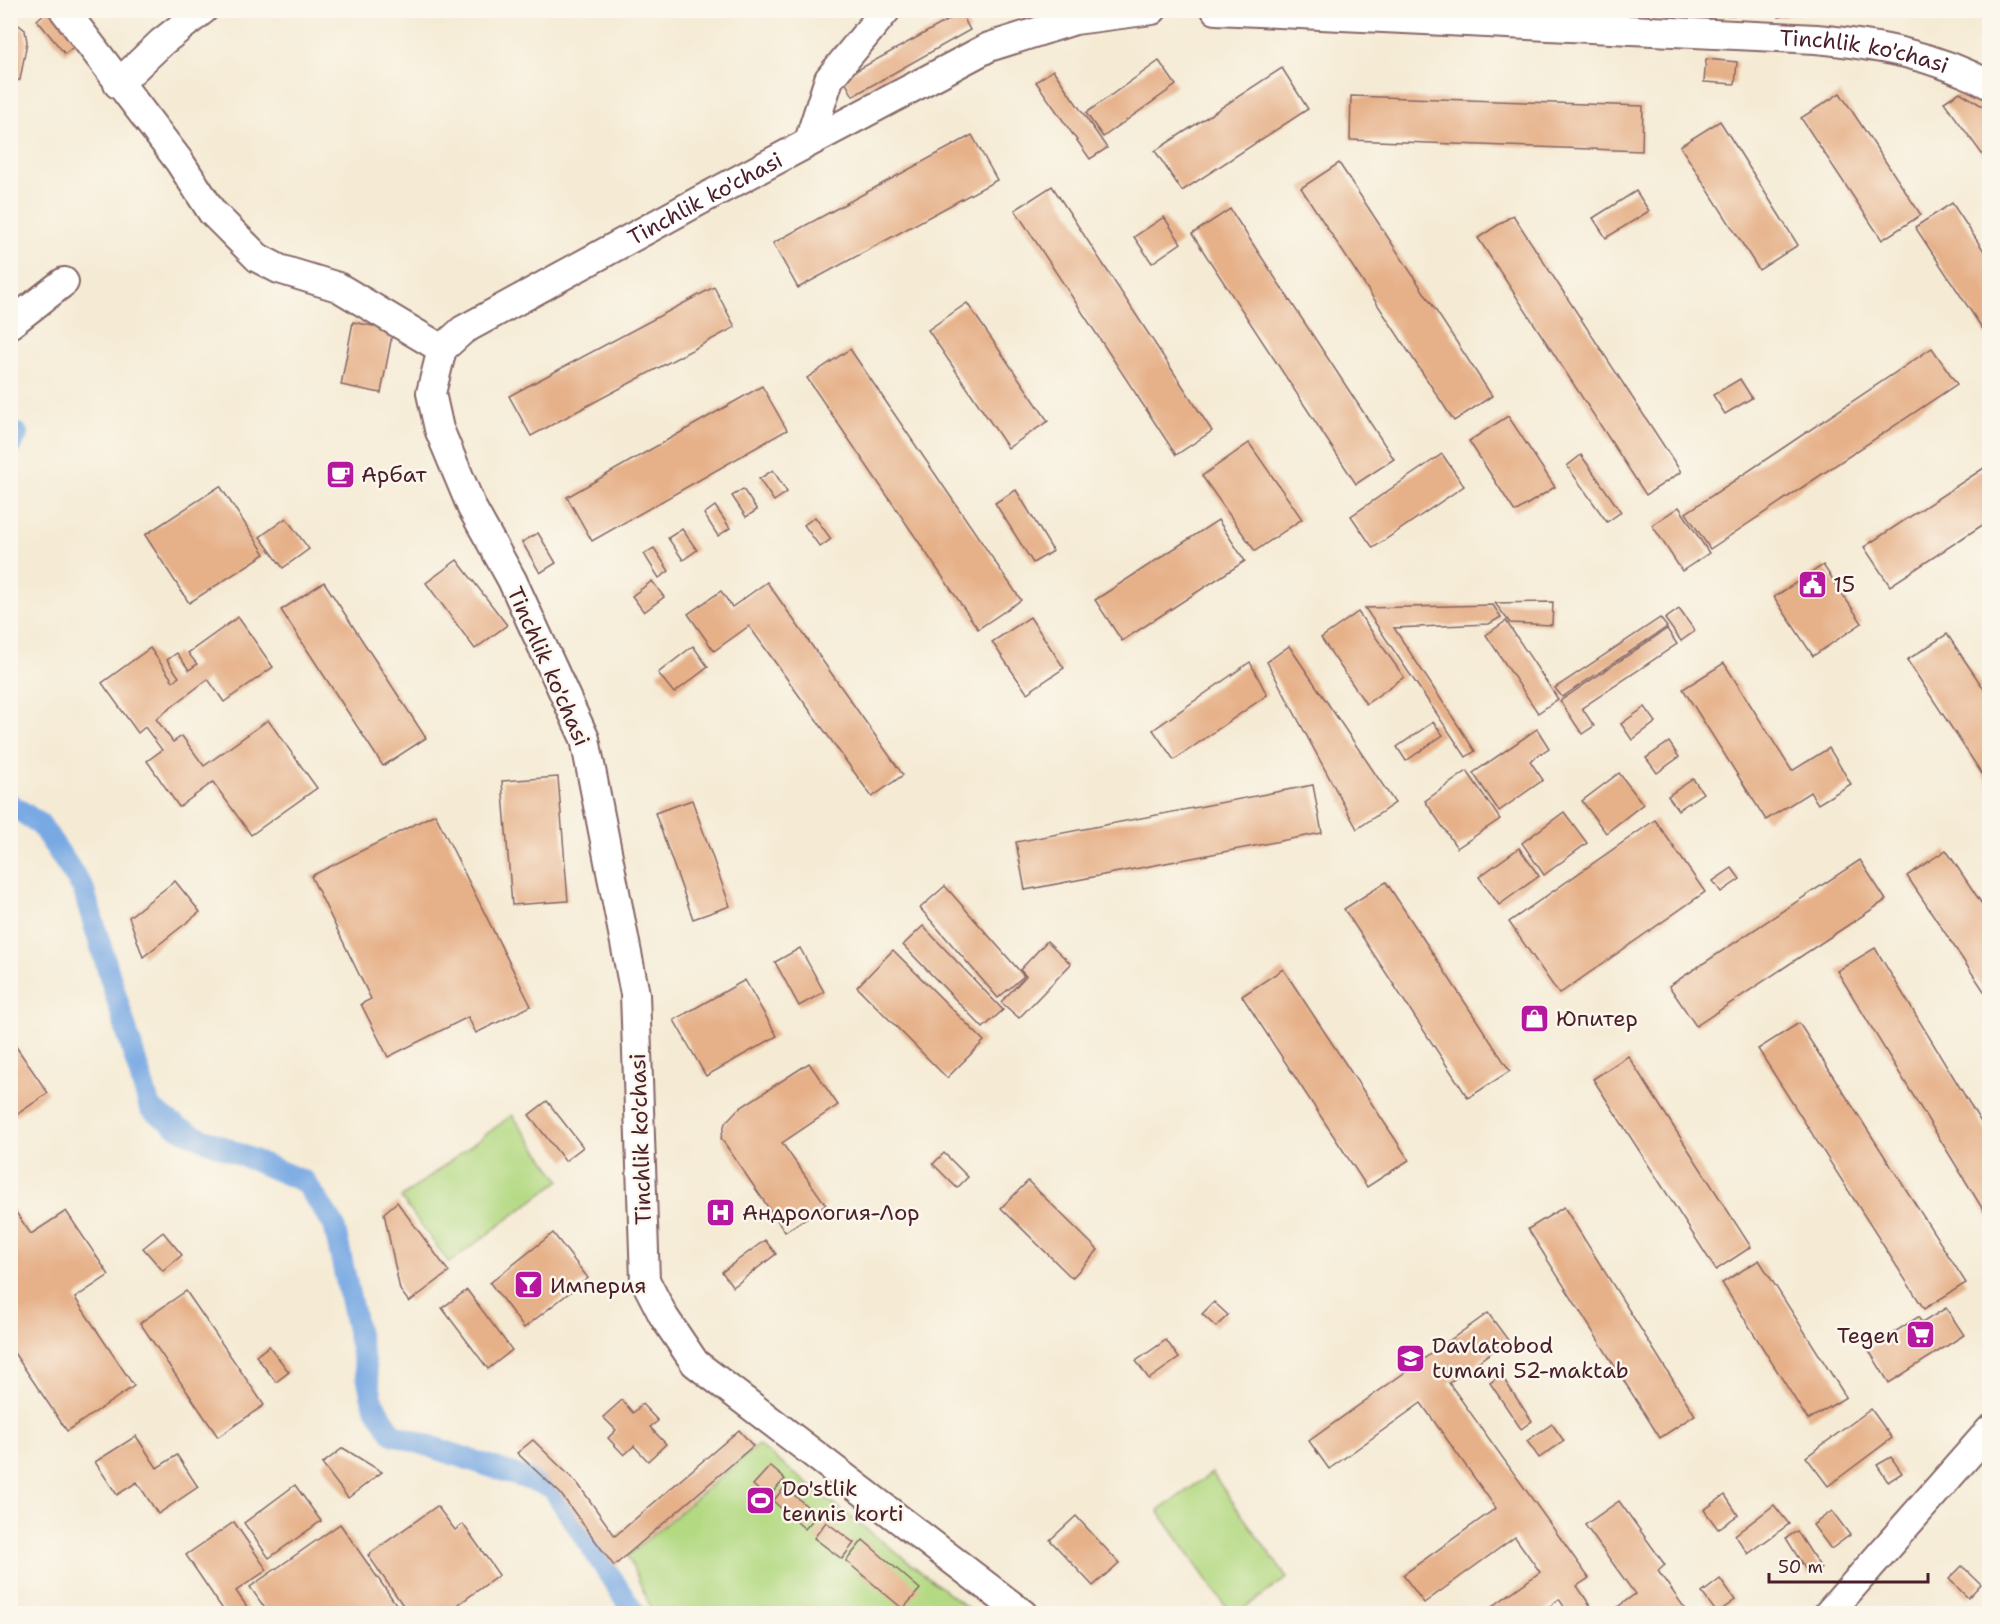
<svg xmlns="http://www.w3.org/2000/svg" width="2000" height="1624" viewBox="0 0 2000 1624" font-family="'Shantell Sans',sans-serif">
<rect width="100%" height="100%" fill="#fbf7ec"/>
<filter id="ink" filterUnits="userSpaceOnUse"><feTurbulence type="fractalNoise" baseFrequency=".0167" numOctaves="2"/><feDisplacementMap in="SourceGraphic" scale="12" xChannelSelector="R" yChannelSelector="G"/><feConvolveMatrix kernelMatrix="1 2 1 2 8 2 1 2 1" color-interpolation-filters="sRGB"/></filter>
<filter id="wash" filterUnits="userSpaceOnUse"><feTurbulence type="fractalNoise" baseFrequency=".008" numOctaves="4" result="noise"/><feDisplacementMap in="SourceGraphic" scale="24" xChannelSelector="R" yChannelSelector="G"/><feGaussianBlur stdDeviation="1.35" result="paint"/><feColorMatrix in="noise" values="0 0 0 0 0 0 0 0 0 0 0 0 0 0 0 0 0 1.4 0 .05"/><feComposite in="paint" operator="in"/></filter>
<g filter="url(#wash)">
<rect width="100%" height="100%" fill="#f5ebd5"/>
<g fill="#b3d982" stroke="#7e7c56" stroke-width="1.5">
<path d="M512,1115L560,1180L449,1263L401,1198Z"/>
<path d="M758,1445L974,1613H653L628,1556Z"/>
<path d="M1212,1473L1287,1578L1237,1613H1230L1158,1511Z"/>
</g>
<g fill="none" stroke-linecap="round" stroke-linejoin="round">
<g stroke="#78a9e3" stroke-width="22">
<path d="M10,446L17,434"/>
<path d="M10,804L40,824L83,888L150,1108L180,1129L305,1182L334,1225L373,1403L393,1434L552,1487L635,1614"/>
</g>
</g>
<g id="blocks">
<g fill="#e6b189">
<path d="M48,10H53L79,42L65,54L37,20Z"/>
<rect x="1705" y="10" width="39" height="5"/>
<path d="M1778,10H1805V12L1779,17Z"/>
<path d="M961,13L970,30L853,96L843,78Z"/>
<path d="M10,18L25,30L27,42L20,80L10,81Z"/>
<path d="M1706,59L1737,62L1735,84L1704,82Z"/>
<path d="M1159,61L1176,85L1103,137L1086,113Z"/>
<path d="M1282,68L1308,109L1182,191L1155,151Z"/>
<path d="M1053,70L1107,148L1090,159L1036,82Z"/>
<path d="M1960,92L1990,111V165L1944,102Z"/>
<path d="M1840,93L1921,215L1882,240L1801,118Z"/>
<path d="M1351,96L1643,106L1642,151L1350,140Z"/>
<path d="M1720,121L1798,245L1759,270L1680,146Z"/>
<path d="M972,135L997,180L798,288L773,243Z"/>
<path d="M1339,163L1492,396L1454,421L1301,188Z"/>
<path d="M1052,186L1212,431L1176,455L1015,210Z"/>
<path d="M1636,191L1649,211L1606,238L1593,218Z"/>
<path d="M1952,203L1990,260V340L1915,227Z"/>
<path d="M1230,209L1394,459L1356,484L1192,234Z"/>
<path d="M1513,215L1681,472L1646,495L1478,238Z"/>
<path d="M1164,217L1181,243L1152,263L1134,237Z"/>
<path d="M714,287L735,327L531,436L509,396Z"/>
<path d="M967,303L1048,421L1008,448L928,330Z"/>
<path d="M353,322L393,330L381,393L341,385Z"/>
<path d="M1932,348L1957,384L1710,549L1686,513Z"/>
<path d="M850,349L1021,600L978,629L807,378Z"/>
<path d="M1740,379L1752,398L1725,414L1713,395Z"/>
<path d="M762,386L787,430L592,541L567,497Z"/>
<path d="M1508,416L1555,487L1515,512L1469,441Z"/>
<path d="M1249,443L1302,519L1255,551L1202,476Z"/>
<path d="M1442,454L1464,486L1373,548L1351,516Z"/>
<path d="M1581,455L1621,512L1607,522L1567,466Z"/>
<path d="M1990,464V520L1890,586L1864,547Z"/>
<path d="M773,470L787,492L774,501L759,479Z"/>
<path d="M220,486L265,554L189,603L145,535Z"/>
<path d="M743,489L757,510L746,517L732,496Z"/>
<path d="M1016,490L1053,551L1033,563L995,503Z"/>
<path d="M715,506L730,528L718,536L704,514Z"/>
<path d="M1679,507L1709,553L1682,571L1652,525Z"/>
<path d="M815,517L831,539L820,547L804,525Z"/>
<path d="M286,518L309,549L283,568L260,537Z"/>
<path d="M1218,520L1245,561L1122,641L1095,600Z"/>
<path d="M682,529L697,550L683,560L668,538Z"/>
<path d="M538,533L556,563L540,573L522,542Z"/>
<path d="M654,548L669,571L659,578L644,554Z"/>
<path d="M457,560L507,625L475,649L426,583Z"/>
<path d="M1823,565L1862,623L1813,656L1774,597Z"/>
<path d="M652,581L664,597L644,612L632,596Z"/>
<path d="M324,582L426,738L383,766L281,610Z"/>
<path d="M767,582L903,775L872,797L749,626L714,651L688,614L721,591L732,607Z"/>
<path d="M1553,602L1552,625L1510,623L1495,603Z"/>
<path d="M1493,605L1501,617L1489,624L1394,628L1475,751L1466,757L1365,608Z"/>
<path d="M1679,609L1695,631L1681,641L1665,619Z"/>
<path d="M1358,612L1404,677L1366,704L1321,638Z"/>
<path d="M238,617L273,667L224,702L208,679L156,719L173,742L182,736L204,766L268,720L317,788L251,835L213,782L179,807L147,761L162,750L145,727L138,733L102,683L150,648L173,681L179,677L167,660L177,653L189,670L197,664L188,653Z"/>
<path d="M1030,617L1064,668L1027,693L992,642Z"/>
<path d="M1660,618L1667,627L1562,697L1555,688Z"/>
<path d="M1506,621L1558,699L1538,713L1486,635Z"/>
<path d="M1667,629L1677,644L1582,708L1594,726L1582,734L1560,701Z"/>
<path d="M1947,634L1990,698V786L1907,660Z"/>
<path d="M693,646L708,667L674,693L658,673Z"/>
<path d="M1289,646L1395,803L1357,829L1267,662Z"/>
<path d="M1250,662L1267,695L1174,760L1153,730Z"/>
<path d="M1724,663L1792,771L1829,748L1851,784L1818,804L1810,792L1766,820L1683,689Z"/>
<path d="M1645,707L1656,722L1632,740L1621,724Z"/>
<path d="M1433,722L1443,735L1406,761L1397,747Z"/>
<path d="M1537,729L1549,748L1530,761L1543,780L1499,811L1473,773Z"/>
<path d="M1669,742L1679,757L1657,773L1646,758Z"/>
<path d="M1467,771L1500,819L1457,848L1425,801Z"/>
<path d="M1619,773L1643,804L1606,833L1582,801Z"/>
<path d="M558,777L568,901L512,905L502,781Z"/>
<path d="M1693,779L1703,793L1678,810L1668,796Z"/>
<path d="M1313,785L1322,833L1025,890L1016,842Z"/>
<path d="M692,800L730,906L693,919L655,813Z"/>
<path d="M1564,812L1587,843L1544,875L1522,843Z"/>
<path d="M435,814L531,1006L476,1033L468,1017L388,1057L361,1004L371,999L311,876Z"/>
<path d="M1655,820L1705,892L1559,994L1509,922Z"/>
<path d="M1519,848L1539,876L1499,905L1479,877Z"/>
<path d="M1946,850L1990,916V1000L1907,876Z"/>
<path d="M1860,860L1886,900L1696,1026L1669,986Z"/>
<path d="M1732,868L1740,879L1721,892L1713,881Z"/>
<path d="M175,881L200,912L143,957L129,917Z"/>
<path d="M1386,882L1510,1071L1468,1098L1344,909Z"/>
<path d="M945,886L1024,976L998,998L920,908Z"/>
<path d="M923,926L1003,1010L983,1028L903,945Z"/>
<path d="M1047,941L1071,964L1019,1018L1001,1002L1026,976L1020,970Z"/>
<path d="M800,948L824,992L799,1006L775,962Z"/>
<path d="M1875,948L1990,1137V1221L1837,971Z"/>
<path d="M893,950L984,1041L947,1078L857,987Z"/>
<path d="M1283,969L1409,1160L1367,1187L1242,996Z"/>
<path d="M745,980L777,1036L706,1076L674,1020Z"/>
<path d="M1799,1023L1966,1283L1924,1309L1758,1049Z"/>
<path d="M10,1038L48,1093L10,1119Z"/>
<path d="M1628,1056L1751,1247L1716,1270L1593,1079Z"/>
<path d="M809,1063L838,1105L782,1143L826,1205L785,1232L721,1138L725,1123L737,1110Z"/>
<path d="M547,1101L583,1147L565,1161L529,1115Z"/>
<path d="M944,1153L968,1177L957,1188L933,1164Z"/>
<path d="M1028,1181L1098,1250L1072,1278L1001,1208Z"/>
<path d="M397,1202L449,1272L409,1302L400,1290L384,1213Z"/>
<path d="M10,1204L31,1234L66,1211L109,1275L75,1298L134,1386L67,1431L10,1347Z"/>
<path d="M1564,1207L1695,1415L1660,1438L1528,1229Z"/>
<path d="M163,1232L182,1255L163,1271L143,1248Z"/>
<path d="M553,1233L588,1278L524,1328L490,1283Z"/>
<path d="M765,1240L776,1254L733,1287L722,1272Z"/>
<path d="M1759,1260L1846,1397L1808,1420L1722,1283Z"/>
<path d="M467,1290L512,1350L488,1369L442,1308Z"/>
<path d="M186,1291L264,1405L218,1437L140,1323Z"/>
<path d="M1214,1302L1228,1315L1216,1327L1202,1314Z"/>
<path d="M1946,1308L1964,1335L1889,1383L1868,1349L1918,1317L1922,1323Z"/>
<path d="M1488,1313L1508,1340L1449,1383L1589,1578L1577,1586L1596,1614H1569L1559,1599L1540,1614H1482L1540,1572L1515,1537L1424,1603L1403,1575L1496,1508L1421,1403L1329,1469L1309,1441Z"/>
<path d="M1166,1340L1179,1358L1149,1379L1136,1361Z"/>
<path d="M269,1346L289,1372L276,1382L256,1356Z"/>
<path d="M1501,1375L1532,1421L1521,1429L1490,1383Z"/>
<path d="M622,1400L633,1413L642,1404L658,1421L650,1427L666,1444L648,1461L634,1446L624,1455L608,1438L616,1430L603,1417Z"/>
<path d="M1871,1409L1892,1438L1828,1486L1806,1457Z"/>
<path d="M1552,1424L1564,1441L1539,1458L1527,1441Z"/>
<path d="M739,1430L753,1446L614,1566L560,1493L517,1453L533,1440L578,1484L615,1536Z"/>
<path d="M136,1436L157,1468L177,1455L198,1487L158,1514L137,1482L117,1495L95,1462Z"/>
<path d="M343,1448L382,1472L348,1498L322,1464Z"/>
<path d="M1891,1457L1902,1473L1888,1482L1877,1465Z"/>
<path d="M770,1466L785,1479L767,1498L753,1485Z"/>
<path d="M295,1485L321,1521L269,1558L244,1523Z"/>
<path d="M785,1487L817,1515L805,1529L773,1501Z"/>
<path d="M1725,1495L1738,1515L1718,1529L1704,1510Z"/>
<path d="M1619,1501L1665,1565L1658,1571L1684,1607L1675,1614H1608L1635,1594L1585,1525Z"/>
<path d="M1774,1505L1789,1524L1748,1554L1735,1535Z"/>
<path d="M437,1506L455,1530L463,1524L499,1575L445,1614H409L368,1555Z"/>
<path d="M1832,1511L1850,1535L1831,1549L1813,1525Z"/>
<path d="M1076,1516L1119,1563L1093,1586L1050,1540Z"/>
<path d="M234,1522L267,1570L236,1591L252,1614H226L186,1555Z"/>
<path d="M826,1522L854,1543L842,1559L814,1538Z"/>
<path d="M340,1524L403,1614H269L250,1587Z"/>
<path d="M1797,1531L1821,1568L1809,1575L1786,1538Z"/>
<path d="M863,1540L920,1589L903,1609L846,1561Z"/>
<path d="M1962,1566L1981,1584L1968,1598L1949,1579Z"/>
<path d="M1720,1579L1735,1600L1717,1613L1702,1593Z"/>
<path d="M1990,1598V1614H1976Z"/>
</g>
</g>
</g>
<g filter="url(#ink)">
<use href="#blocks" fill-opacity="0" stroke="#866666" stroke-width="1.5"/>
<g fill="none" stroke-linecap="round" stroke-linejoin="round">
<defs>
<g id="minor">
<path d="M64,10L179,161L212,212L258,258L279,269L338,287L442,349"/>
<path id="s1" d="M1216,10L1816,39C1878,45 1934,55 1990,85"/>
<path d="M118,84L162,42L203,10"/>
<path d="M809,141L829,79L886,10"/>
<path d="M10,324L64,282"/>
<path id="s2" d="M1023,1614L695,1363L664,1317L645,1280L635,994L585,739L512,580L472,508L439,429L431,393L442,349L463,330L697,202L989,47L1075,20L1152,10"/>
<path d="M1828,1614L1990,1430"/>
</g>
</defs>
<use href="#minor" stroke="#866666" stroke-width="32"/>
<use href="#minor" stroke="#fff" stroke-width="28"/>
</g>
</g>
<defs>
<symbol id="cafe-square" viewBox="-11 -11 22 22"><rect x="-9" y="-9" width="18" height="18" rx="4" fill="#b5179e" stroke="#fbf7ec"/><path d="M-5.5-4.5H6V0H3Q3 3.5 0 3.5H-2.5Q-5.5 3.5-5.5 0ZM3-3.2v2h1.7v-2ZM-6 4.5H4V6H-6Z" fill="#fff"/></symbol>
<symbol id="civic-square" viewBox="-11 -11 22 22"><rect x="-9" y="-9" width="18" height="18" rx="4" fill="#b5179e" stroke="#fbf7ec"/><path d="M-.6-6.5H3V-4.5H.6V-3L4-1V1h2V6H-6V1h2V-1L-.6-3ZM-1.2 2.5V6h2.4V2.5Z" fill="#fff"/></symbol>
<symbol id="shop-square" viewBox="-11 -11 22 22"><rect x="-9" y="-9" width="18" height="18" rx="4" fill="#b5179e" stroke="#fbf7ec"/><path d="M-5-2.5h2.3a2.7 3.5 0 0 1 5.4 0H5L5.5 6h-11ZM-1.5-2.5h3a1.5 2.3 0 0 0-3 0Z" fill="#fff"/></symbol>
<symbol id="hospital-square" viewBox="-11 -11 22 22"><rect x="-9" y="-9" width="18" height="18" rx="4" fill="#b5179e" stroke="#fbf7ec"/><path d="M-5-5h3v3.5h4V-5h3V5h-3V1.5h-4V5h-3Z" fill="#fff"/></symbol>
<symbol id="bar-square" viewBox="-11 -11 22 22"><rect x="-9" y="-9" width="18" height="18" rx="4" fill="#b5179e" stroke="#fbf7ec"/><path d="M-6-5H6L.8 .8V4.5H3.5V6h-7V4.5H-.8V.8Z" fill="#fff"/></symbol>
<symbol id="supermarket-square" viewBox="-11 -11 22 22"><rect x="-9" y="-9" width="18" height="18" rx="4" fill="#b5179e" stroke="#fbf7ec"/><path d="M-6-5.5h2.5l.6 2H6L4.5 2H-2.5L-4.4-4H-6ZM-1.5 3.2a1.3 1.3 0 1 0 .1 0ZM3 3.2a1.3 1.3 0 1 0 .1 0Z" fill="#fff"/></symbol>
<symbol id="school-square" viewBox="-11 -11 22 22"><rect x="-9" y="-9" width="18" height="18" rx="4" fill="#b5179e" stroke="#fbf7ec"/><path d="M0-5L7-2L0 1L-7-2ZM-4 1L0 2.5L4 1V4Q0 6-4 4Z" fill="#fff"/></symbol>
<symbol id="stadium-square" viewBox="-11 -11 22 22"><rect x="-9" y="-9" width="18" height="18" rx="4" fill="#b5179e" stroke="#fbf7ec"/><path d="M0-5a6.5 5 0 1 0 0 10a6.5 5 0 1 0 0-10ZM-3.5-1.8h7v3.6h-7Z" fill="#fff"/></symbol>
</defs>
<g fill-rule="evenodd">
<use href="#cafe-square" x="324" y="458" width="33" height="33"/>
<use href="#civic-square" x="1796" y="568" width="33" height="33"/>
<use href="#shop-square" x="1518" y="1002" width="33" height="33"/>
<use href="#hospital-square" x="704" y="1196" width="33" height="33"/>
<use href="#bar-square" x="512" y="1268" width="33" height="33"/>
<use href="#supermarket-square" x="1904" y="1318" width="33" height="33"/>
<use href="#school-square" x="1394" y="1342" width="33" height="33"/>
<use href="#stadium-square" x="744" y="1484" width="33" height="33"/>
</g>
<g text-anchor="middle" stroke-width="5" stroke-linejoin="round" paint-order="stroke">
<g font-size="22" fill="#4a1f2b" stroke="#fbf7ec">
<text dy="8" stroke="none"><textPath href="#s1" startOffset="650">Tinchlik ko'chasi</textPath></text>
<text dy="8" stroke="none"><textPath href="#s2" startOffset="1785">Tinchlik ko'chasi</textPath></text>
<text transform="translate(549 666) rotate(66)" y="8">Tinchlik ko'chasi</text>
<text transform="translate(640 1139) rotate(-92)" y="8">Tinchlik ko'chasi</text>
</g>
<g font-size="22" fill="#4a1f2b" stroke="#fbf7ec" text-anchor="start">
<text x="361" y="482">Арбат</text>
<text x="1833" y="592">15</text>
<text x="1556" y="1026">Юпитер</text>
<text x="742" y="1220">Андрология-Лор</text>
<text x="550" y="1293">Империя</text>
<text x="1899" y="1343" text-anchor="end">Tegen</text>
<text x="1432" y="1353">Davlatobod<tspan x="1432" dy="25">tumani 52-maktab</tspan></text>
<text x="782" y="1496">Do'stlik<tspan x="782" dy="25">tennis korti</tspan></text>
</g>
</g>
<rect width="2000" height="1624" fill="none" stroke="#fbf7ec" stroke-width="36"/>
<path d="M1769 1573v9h159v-9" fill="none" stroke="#4a1f2b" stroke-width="3"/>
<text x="1778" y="1573" font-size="18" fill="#4a1f2b" stroke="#fbf7ec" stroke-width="4.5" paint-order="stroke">50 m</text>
</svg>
